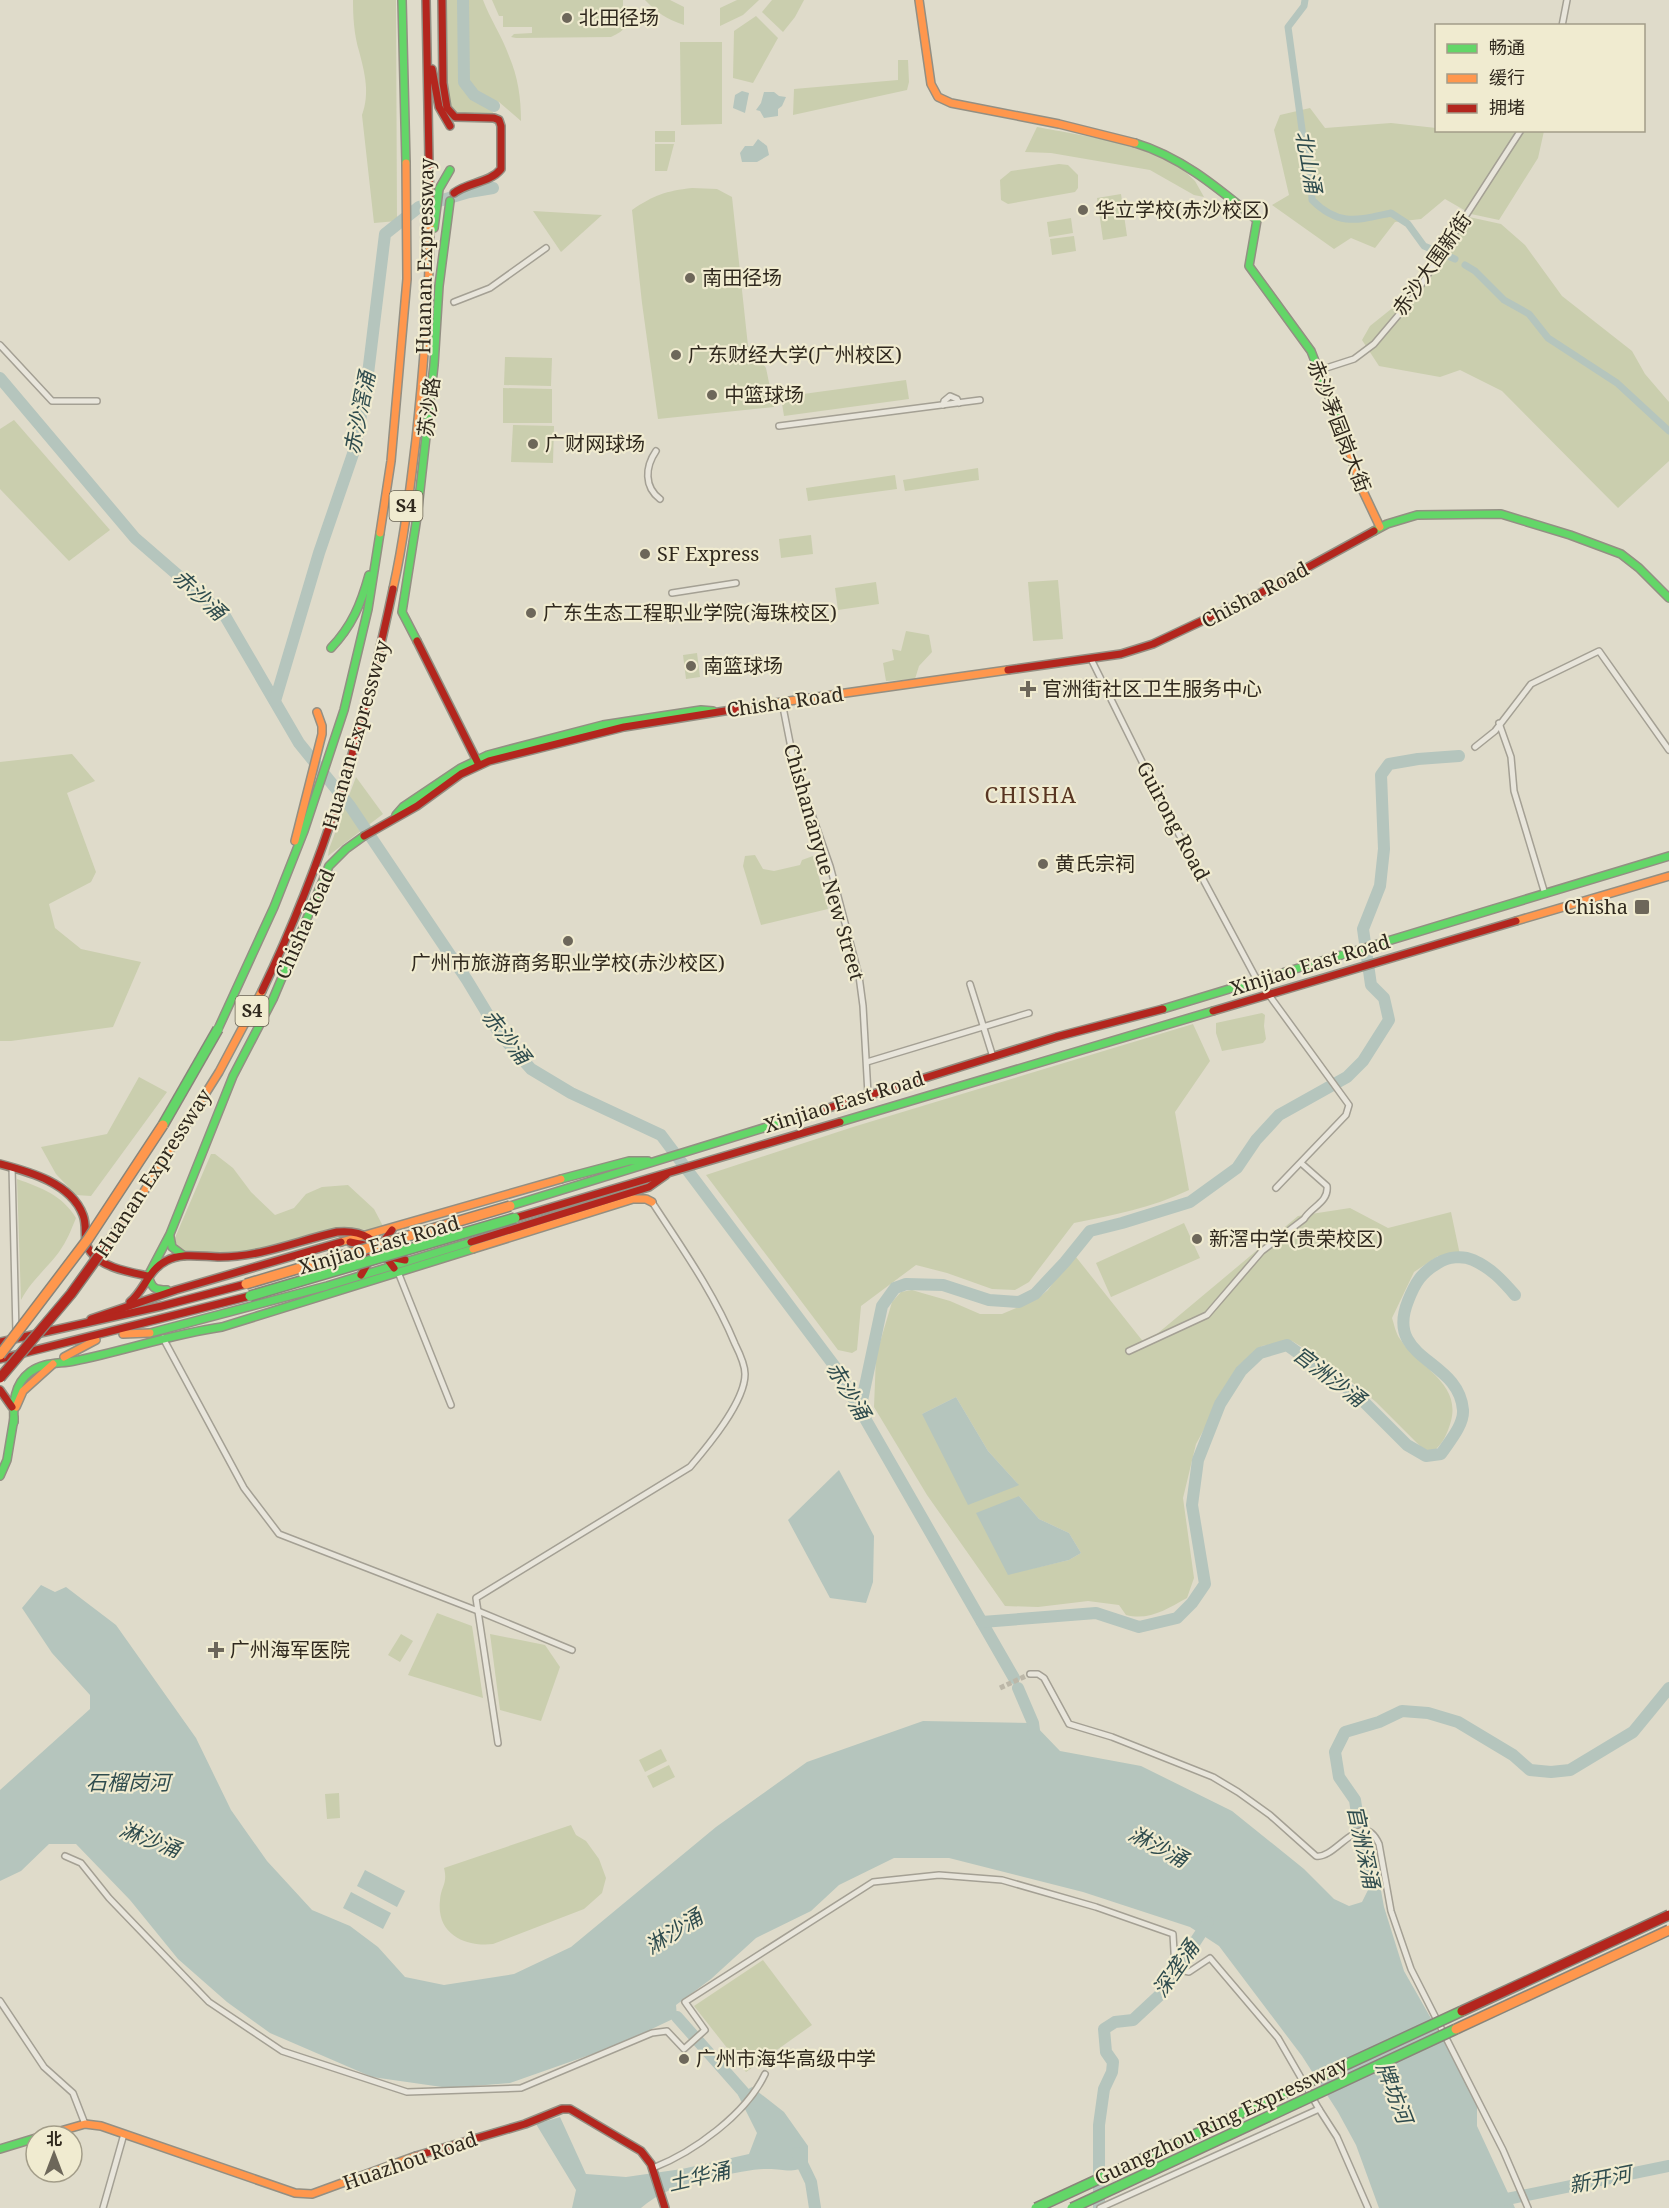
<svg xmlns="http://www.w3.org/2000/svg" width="1669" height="2208" viewBox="0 0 1669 2208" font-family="'Noto Serif','Noto Sans SC',serif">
<rect width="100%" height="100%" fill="#dfdbca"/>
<g fill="#caceae" fill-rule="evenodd">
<path d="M353,0H396L397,221L374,223L362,115C370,93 365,74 359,51C354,34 353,17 353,0Z"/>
<path d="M445,0H459V76C468,108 484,97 495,115H459C454,113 454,114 451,110C441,92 445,23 445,0Z"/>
<path d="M466,0H483C490,19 502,36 509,56C518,77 521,98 521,121L499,102L483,97L468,82Z"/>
<path d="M492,0H628H623V7H633C632,22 625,31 611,37L516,38L511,37L514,34L532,33V27H503V16H499Z"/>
<path d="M645,0H670L684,7V25C667,19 657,13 645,0Z"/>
<path d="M737,0H759L743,15L720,26V8Z"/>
<path d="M772,0H804L795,17L783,32L762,12Z"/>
<path d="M756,16L778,38L753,83L733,78L734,31Z"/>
<path d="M680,42H722V124L681,125Z"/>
<path d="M898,60H908L909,82L907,90L793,115L794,89L898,80Z"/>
<path d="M1310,108L1325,128L1391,123L1436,128V130L1544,131L1538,158L1499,220L1471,214L1445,199L1421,219L1395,222L1375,248L1351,238L1334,249L1272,205L1289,195L1274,130L1280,115Z"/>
<path d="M1037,127C1083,136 1163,145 1195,181C1198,186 1201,192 1204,197L1194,195L1150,170L1051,153L1025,152Z"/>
<rect x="655" y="131" width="20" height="11"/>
<path d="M655,144H674L667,171H655Z"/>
<path d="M1059,164L1068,165L1078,175V188L1075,192L1008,204L1001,200L1000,180L1011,171Z"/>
<path d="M692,188L717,189L732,197L748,346L766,368L774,407L658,419L642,303L632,210C654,195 666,191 692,188Z"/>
<path d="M1121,194L1127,236L1103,240L1097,198Z"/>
<path d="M533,211L602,215L561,252Z"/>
<path d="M1469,217L1501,224L1525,245L1562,296L1632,351L1645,374L1669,402V461L1618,508L1502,391L1460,370L1440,377L1379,366L1362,340L1370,326L1426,281Z"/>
<path d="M1071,218L1073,233L1049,237L1047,222Z"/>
<path d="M1074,236L1076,251L1052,255L1050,239Z"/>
<path d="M505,357L552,358L551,386L504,385Z"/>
<path d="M906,380L909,399L784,416L781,397Z"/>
<path d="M503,388L552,389V423H503Z"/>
<path d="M14,420L110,530L69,561L0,489V429Z"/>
<path d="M513,425L554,426L553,463L511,462Z"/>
<path d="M978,468L979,480L905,491L903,480Z"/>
<path d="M895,475L897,489L808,501L806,488Z"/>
<path d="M811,535L813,554L781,558L779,539Z"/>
<path d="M1058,580L1063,639L1033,641L1028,582Z"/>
<path d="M876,582L879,604L838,610L835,588Z"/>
<path d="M906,631L929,635L932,652L919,666L915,679L886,681L883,663L894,660L892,649L901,651Z"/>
<path d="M697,653L700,677L686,679L683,655Z"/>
<path d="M72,754L95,781L67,793L96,872L91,882L49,904L55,928L81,949L141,962L113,1027L11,1041H0V762Z"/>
<path d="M356,777L383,814L328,856L329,849Z"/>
<path d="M755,855L763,869L774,871L800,865L802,860L813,856L828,909L761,925L743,866L745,856Z"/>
<path d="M1262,1013L1265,1015L1264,1026L1266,1039L1263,1043L1222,1051L1216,1033V1023Z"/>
<path d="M1193,1024L1210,1061L1175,1112L1189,1190C1151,1208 1114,1215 1074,1223L1029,1282L1015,1290L992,1289L947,1273L916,1265L861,1306L857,1350L852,1353L838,1350L706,1175L853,1127Z"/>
<path d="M139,1077L167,1092L91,1196L76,1195L56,1174L41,1147L107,1134Z"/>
<path d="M211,1154H215L233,1168L251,1192L275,1215L294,1208L306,1194L322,1187L348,1185L374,1209L384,1228L377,1230L334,1229L286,1245L241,1253L188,1252L180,1249L174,1240Z"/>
<path d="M17,1179C42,1188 62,1195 76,1218C71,1230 67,1241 59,1252C47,1268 31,1281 21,1300Z"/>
<path d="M1350,1208L1388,1228L1451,1212L1460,1255L1438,1256L1414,1272L1392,1318C1394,1324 1396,1334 1400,1339C1418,1367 1461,1382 1451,1421C1447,1435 1443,1443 1433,1452L1425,1451L1376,1402L1330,1364L1292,1341L1262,1346L1239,1365L1196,1444L1183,1498L1194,1578L1187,1598C1167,1609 1149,1621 1126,1615L1119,1605L1088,1601L1038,1607L1005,1606L927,1495L874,1407L876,1356L892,1302L901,1292L912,1290L922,1293L950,1301L980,1314H1002L1037,1299L1048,1290L1067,1263L1076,1257L1145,1344L1298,1216ZM956,1397L988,1451L1018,1484L922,1414ZM1019,1496L1039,1519L1069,1533L1081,1553L1069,1560L1008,1574Z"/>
<path d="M1184,1223L1200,1258L1111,1297L1096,1263Z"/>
<path d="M437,1613L472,1626L483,1698L408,1675Z"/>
<path d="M401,1634L413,1641L400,1662L388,1655Z"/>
<path d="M490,1634L545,1645L560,1667L541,1721L500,1710Z"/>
<path d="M661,1749L667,1761L645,1772L639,1760Z"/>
<path d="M669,1765L675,1777L653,1788L647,1776Z"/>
<path d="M339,1793L340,1818L327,1819L325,1794Z"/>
<path d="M571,1825L576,1835L586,1841L599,1859L606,1878L602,1893L584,1909L493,1944C465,1947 436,1934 440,1900C441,1886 448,1884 444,1868Z"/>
<path d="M763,1960L812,2025L746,2072L694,2006Z"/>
</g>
<g fill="#b5c5bd">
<path d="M742,91L749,93L745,113L733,108L735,95Z"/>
<path d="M764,92H774L779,96L786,97L782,106L778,109V116L764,118L760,111L756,110L761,103Z"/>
<path d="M758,139L767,146L769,155L757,162H742L740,153L745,146H753Z"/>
<path d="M956,1397L988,1451L1019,1485L968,1505L922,1414Z"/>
<path d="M839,1470L874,1536L873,1582L866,1603L830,1598L788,1520Z"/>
<path d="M1019,1496L1039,1519L1069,1533L1081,1553L1069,1560L1008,1575L976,1513Z"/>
<path d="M41,1585L55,1592L66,1587L116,1625L196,1738L231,1810L267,1861L312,1910L350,1926L378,1947L405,1977L444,1985L514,1974L571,1947L716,1827L807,1762L923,1721L1033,1723L1060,1751L1141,1766L1232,1811L1304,1869L1334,1899L1349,1906L1362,1902L1369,1888L1364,1860L1375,1857L1384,1907L1404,1971L1477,2099V2126L1515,2208H1379L1356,2145L1338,2112L1302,2056L1219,1946L1190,1927L1083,1892L949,1858H894L839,1885L811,1911L756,1938L711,1979L676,2005L677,2017L618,2045L510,2083L449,2088L372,2077L270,2033L227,2002L178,1959L130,1900L76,1844H49L21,1871L0,1881V1790L90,1709V1695L52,1653L22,1608Z"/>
<path d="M365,1870L405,1891L397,1907L357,1886Z"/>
<path d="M351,1892L391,1913L383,1929L343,1908Z"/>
<path d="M752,2087L784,2112L808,2146V2166C789,2174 786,2169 768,2169C748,2168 687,2183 668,2191C658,2195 649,2201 641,2208H572L576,2190L536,2124L560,2117L586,2174L626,2177L682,2169L749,2154L757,2133L738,2095Z"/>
</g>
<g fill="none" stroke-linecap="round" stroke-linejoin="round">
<g stroke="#b5c5bd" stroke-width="7">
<path d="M1305,0L1304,6L1288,27L1304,144L1311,174L1312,200C1339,227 1358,220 1391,213L1408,224L1424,246L1455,259"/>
<path d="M1465,265L1475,271L1504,300L1529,314L1548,338L1617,383L1669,431"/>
</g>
<g stroke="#b5c5bd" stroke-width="12">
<path d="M463,0L464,82L474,95L494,106"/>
<path d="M0,378L135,538L225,616L299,743L350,806L467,980L499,1033L531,1069L571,1093L661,1135L836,1368L1014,1678"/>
<path d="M275,701L319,553L355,448L367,382L385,234L419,207L469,192L493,188"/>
<path d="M860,1410L882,1306L895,1288L906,1284L943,1285L989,1300L1019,1302L1035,1294L1065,1262L1090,1231L1122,1223L1190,1202L1237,1168L1256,1140L1279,1115L1347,1077L1363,1061L1389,1020L1384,998L1371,985L1363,929L1380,886L1384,849L1381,775L1389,764L1418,759L1459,756"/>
<path d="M982,1622L1096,1613L1139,1627L1177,1618L1192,1603L1205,1584L1192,1505L1198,1460L1220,1404L1241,1371L1260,1353L1287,1345L1357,1395L1407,1445L1426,1456L1441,1454C1449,1442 1464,1425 1463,1410C1459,1358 1384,1361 1408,1301C1415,1283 1421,1273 1438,1263C1448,1257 1462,1255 1473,1260C1491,1268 1502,1280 1515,1295"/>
<path d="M1018,1688L1033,1723L1035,1738"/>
<path d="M1371,1873L1361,1840L1355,1800L1339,1777L1335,1752L1345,1732L1379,1722L1402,1711L1428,1713L1458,1722L1513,1755L1530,1770L1551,1772L1570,1770L1633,1732L1669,1688"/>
<path d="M677,2017L754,2104"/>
<path d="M797,2153L811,2182L815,2208"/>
<path d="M1497,2201L1669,2166"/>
<path d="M1099,2208V2125L1104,2089L1112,2072L1113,2062L1106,2052L1104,2029L1115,2022L1133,2020L1162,1993L1208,1922"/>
</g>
<path stroke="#bcb7a8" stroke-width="5" stroke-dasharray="5 2.5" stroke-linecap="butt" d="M1000,1688L1030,1674"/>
<defs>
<g id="street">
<path d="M1562,26L1567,0"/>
<path d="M454,302L490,288L546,248"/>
<path d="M0,345L52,401H97"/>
<path d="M1320,370L1354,359L1374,344L1412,299L1521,130"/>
<path d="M943,405L944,401L950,396L957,399L959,403"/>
<path d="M779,426L980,400"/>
<path d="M656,451C645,467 644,487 660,499"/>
<path d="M672,593L736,583"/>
<path d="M1091,659L1168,814L1257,980"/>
<path d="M782,702L794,763L830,866L859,976L863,1006L868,1094"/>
<path d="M1499,723L1511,757L1514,791L1545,894"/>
<path d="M1475,747L1495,731L1531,684L1599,651L1669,750"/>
<path d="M970,984L993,1057"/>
<path d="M1269,995L1349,1105L1346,1115L1276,1188"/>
<path d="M867,1062L1029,1013"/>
<path d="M12,1167L16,1333"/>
<path d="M398,1272L451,1405"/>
<path d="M163,1338L244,1488L279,1534L478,1611L572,1650"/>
<path d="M1129,1351L1207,1315L1262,1251L1304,1219C1311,1207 1329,1202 1327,1186L1301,1163"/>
<path d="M1030,1674H1038L1044,1678L1069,1724L1112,1737L1213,1777L1238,1792L1270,1815L1316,1856C1336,1860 1362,1806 1379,1844L1391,1911L1411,1969L1503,2150L1528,2208"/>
<path d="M498,1743L476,1598L690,1467C708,1446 745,1402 745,1374C745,1364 739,1352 735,1344C714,1293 682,1248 652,1202"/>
<path d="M65,1856L81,1863L109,1898L209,2002L282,2051L407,2092L521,2088L652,2033L667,2031L684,2049L705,2030L685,2002L873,1882L939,1875L1002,1880L1096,1907L1173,1934L1175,1969L1189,1972L1210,1958L1278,2038L1319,2109"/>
<path d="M0,2001L44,2067L73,2093L85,2124"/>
<path d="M653,2168C694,2152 746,2114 765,2074"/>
<path d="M103,2208L124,2134"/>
<path d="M1100,2208L1319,2109L1337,2137L1368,2208"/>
</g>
<g id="fast">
<path d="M402,0L406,163"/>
<path d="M1135,143C1182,157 1219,189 1257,220L1249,266L1311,351L1340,425"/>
<path d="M434,228L439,189L450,170"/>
<path d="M1374,531L1387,524L1417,515L1501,514L1570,535L1621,554L1639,568L1669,598"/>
<path d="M417,641L402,612L417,517L434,365L439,286L450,201"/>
<path d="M331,648C352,626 361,604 369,575"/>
<path d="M396,815L403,807L461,768L488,755L603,725L701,710L713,711"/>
<path d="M1163,1009L1669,856"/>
<path d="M218,1029L274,907L304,831L344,710L368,609L380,533"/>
<path d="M840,1122L1213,1011"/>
<path d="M561,1179L629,1161H648"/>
<path d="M510,1206L822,1110"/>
<path d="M170,1237L172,1247L184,1256"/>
<path d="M148,1276L170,1234L233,1076L273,999L329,866L346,849L364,836"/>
<path d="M148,1276C152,1288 154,1290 167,1290"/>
<path d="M150,1333L327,1286L471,1242"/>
<path d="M14,1422C13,1403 14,1384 30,1372C43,1362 59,1364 74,1361C124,1351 172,1334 222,1327L473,1249"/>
<path d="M0,1476L7,1460L14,1418"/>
<path d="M0,2149L36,2138"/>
</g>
<g id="slow">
<path d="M919,0L931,84L938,97L951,103L1059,124L1135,143"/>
<path d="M1340,425L1362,489L1380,527"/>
<path d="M380,533L391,461L407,279L406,163"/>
<path d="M393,589C404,540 410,489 416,439C424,365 430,289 430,214"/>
<path d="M775,703L1008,670"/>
<path d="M295,841L322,734V726L317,712"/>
<path d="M1516,921L1669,876"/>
<path d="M138,1201L219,1072L262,991"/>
<path d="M341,1242L561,1179"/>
<path d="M473,1249L633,1199H646L652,1202"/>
<path d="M123,1334L150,1333"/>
<path d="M64,1357L96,1340"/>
<path d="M16,1407L23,1391L53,1364"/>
<path d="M43,2136L85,2124L101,2126L295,2193L312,2194L416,2156"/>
</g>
<g id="jam">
<path d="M426,0L430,214"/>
<path d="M442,0L443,83L447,108L455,117L494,118L499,120L501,126V169C490,183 468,182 454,193"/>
<path d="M432,69L439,107L450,126"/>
<path d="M417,641L479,765"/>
<path d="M1008,670L1121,654L1153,644L1257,595L1374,531"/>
<path d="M364,836L417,806L461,774L489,761L624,727L775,703"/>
<path d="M262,991C325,860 363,732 393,589"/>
<path d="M1213,1011L1516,921"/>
<path d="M822,1110L1056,1037L1163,1009"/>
<path d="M0,1164C30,1172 71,1183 83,1215C88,1227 82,1241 90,1251C102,1268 129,1272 148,1276"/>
<path d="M515,1218L840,1122"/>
<path d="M392,1230L386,1238L385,1248L395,1258L405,1260"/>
<path d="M350,1242L364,1245C372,1257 368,1264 361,1275"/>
<path d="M471,1242L649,1187L666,1175"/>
<path d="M130,1302C144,1291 149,1269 166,1261C182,1252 203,1257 220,1257C261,1257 297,1241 337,1232C370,1229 376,1244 394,1268"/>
<path d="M91,1319L176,1290L341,1242"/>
<path d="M0,1342L162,1306L246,1284"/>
<path d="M0,1359L250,1296"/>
<path d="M0,1390L12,1407"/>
<path d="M416,2156L525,2124L562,2109H570L641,2151L651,2164L665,2208"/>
</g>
</defs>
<use href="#street" stroke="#a4a094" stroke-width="8"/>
<use href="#fast" stroke="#938f83" stroke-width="10"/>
<use href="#slow" stroke="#938f83" stroke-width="10"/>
<use href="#jam" stroke="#938f83" stroke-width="10"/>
<use href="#street" stroke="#e8e5db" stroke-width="5"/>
<use href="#fast" stroke="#63d668" stroke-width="7"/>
<use href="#slow" stroke="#ff974d" stroke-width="7"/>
<use href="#jam" stroke="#b3261e" stroke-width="7"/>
<defs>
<g id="fast-bridge">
<path d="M163,1125L218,1029"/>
<path d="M250,1296L515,1218"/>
<path d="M1036,2208L1462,2011"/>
<path d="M1072,2208L1456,2029"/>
</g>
<g id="slow-bridge">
<path d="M246,1284L510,1206"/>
<path d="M0,1355L88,1239L163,1125"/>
<path d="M1456,2029L1669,1930"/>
</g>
<g id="jam-bridge">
<path d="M0,1378L71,1294L138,1201"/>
<path d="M1462,2011L1669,1915"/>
</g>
</defs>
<use href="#fast-bridge" stroke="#89857a" stroke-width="12" stroke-linecap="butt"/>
<use href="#slow-bridge" stroke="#89857a" stroke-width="12" stroke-linecap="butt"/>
<use href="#jam-bridge" stroke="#89857a" stroke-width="12" stroke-linecap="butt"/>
<use href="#fast-bridge" stroke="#63d668" stroke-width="9"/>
<use href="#slow-bridge" stroke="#ff974d" stroke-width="9"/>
<use href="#jam-bridge" stroke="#b3261e" stroke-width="9"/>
</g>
<g fill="#6d675a" stroke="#f0ebd0" stroke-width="2">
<circle cx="567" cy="18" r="6"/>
<circle cx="1083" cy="210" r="6"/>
<circle cx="690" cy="278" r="6"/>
<circle cx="676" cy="355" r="6"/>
<circle cx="712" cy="395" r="6"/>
<circle cx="533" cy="444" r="6"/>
<circle cx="645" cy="554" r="6"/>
<circle cx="531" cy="613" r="6"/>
<circle cx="691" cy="666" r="6"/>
<path d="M1025 680h6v6h6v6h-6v6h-6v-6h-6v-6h6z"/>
<circle cx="1043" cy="864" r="6"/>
<rect x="1634" y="899" width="16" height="16" rx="3"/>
<circle cx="568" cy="941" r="6"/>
<circle cx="1197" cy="1239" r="6"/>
<path d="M213 1641h6v6h6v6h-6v6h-6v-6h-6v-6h6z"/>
<circle cx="684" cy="2059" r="6"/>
</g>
<g text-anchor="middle" stroke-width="4.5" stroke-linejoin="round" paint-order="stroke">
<g fill="#f0ebd0" stroke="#6a6353" stroke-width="1.5">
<rect x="389.5" y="491" width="33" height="30" rx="4.5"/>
<rect x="235.5" y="996" width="33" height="30" rx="4.5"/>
</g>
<g font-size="18" font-weight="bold" fill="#30291e">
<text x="406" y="512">S4</text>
<text x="252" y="1017">S4</text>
</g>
<g font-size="20" fill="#30291e" stroke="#f0ebd0" text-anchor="start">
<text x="579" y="25">北田径场</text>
<text x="1095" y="217">华立学校(赤沙校区)</text>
<text x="702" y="285">南田径场</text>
<text x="688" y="362">广东财经大学(广州校区)</text>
<text x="724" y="402">中篮球场</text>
<text x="545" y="451">广财网球场</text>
<text x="657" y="561">SF Express</text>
<text x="543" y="620">广东生态工程职业学院(海珠校区)</text>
<text x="703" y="673">南篮球场</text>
<text x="1042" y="696">官洲街社区卫生服务中心</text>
<text x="1055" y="871">黄氏宗祠</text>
<text x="1628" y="914" text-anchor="end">Chisha</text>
<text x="568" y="970" text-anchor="middle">广州市旅游商务职业学校(赤沙校区)</text>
<text x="1209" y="1246">新滘中学(贵荣校区)</text>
<text x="230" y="1657">广州海军医院</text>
<text x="696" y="2066">广州市海华高级中学</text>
</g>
<g font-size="20" fill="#30291e" stroke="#f0ebd0">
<text transform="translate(425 256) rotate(-89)" y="7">Huanan Expressway</text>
<text transform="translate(1432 264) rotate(-55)" y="7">赤沙大围新街</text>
<text transform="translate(429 407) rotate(-83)" y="7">苏沙路</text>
<text transform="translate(1339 426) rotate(69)" y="7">赤沙茅园岗大街</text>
<text transform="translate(1255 595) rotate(-28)" y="7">Chisha Road</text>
<text transform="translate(785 702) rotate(-8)" y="7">Chisha Road</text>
<text transform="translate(356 735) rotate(-74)" y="7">Huanan Expressway</text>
<text transform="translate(1173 821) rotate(62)" y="7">Guirong Road</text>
<text transform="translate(824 862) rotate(74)" y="7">Chishananyue New Street</text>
<text transform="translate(305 924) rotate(-66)" y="7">Chisha Road</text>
<text transform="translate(1310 965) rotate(-17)" y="7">Xinjiao East Road</text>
<text transform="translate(844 1102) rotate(-17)" y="7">Xinjiao East Road</text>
<text transform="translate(153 1173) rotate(-57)" y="7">Huanan Expressway</text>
<text transform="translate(379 1245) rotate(-16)" y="7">Xinjiao East Road</text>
<text transform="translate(1221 2121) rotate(-25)" y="7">Guangzhou Ring Expressway</text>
<text transform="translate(410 2161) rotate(-19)" y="7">Huazhou Road</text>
</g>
<g font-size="21" font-style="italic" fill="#2f4c4e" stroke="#f0ebd0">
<text transform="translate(1308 162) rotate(80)" y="7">北山涌</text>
<text transform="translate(360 413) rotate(-79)" y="7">赤沙滘涌</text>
<text transform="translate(199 595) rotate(43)" y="7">赤沙涌</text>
<text transform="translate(506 1037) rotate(52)" y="7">赤沙涌</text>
<text transform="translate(1329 1377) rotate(37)" y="7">官洲沙涌</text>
<text transform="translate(848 1391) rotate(59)" y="7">赤沙涌</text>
<text x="128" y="1790">石榴岗河</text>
<text transform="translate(150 1840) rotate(21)" y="7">淋沙涌</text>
<text transform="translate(1158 1847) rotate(28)" y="7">淋沙涌</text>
<text transform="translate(1363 1847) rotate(78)" y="7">官洲深涌</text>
<text transform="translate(674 1932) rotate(-32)" y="7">淋沙涌</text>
<text transform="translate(1176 1969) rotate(-55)" y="7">深垄涌</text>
<text transform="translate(1394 2093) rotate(69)" y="7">牌坊河</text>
<text transform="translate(699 2177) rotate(-13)" y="7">土华涌</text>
<text transform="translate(1600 2180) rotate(-11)" y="7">新开河</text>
</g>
<g font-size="22" letter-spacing="1.5" fill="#583522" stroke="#f0ebd0">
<text x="1031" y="803">CHISHA</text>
</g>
</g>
<rect x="1435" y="24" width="210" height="108" fill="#f0ebd0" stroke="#a39d89" stroke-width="1.5"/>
<rect x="1447" y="44" width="30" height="9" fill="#63d668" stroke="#a39d89" stroke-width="1.5"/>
<text x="1489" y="54" font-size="18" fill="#30291e">畅通</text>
<rect x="1447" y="74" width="30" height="9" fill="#ff974d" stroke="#a39d89" stroke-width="1.5"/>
<text x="1489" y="84" font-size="18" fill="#30291e">缓行</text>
<rect x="1447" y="104" width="30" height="9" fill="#b3261e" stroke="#a39d89" stroke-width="1.5"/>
<text x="1489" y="114" font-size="18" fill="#30291e">拥堵</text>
<g transform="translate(54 2154)"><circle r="28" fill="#f0ebd0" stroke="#a39d89" stroke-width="1.5"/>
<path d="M0-4.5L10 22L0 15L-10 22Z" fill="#6d675a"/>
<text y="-9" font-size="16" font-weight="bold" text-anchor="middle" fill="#30291e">北</text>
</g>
</svg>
